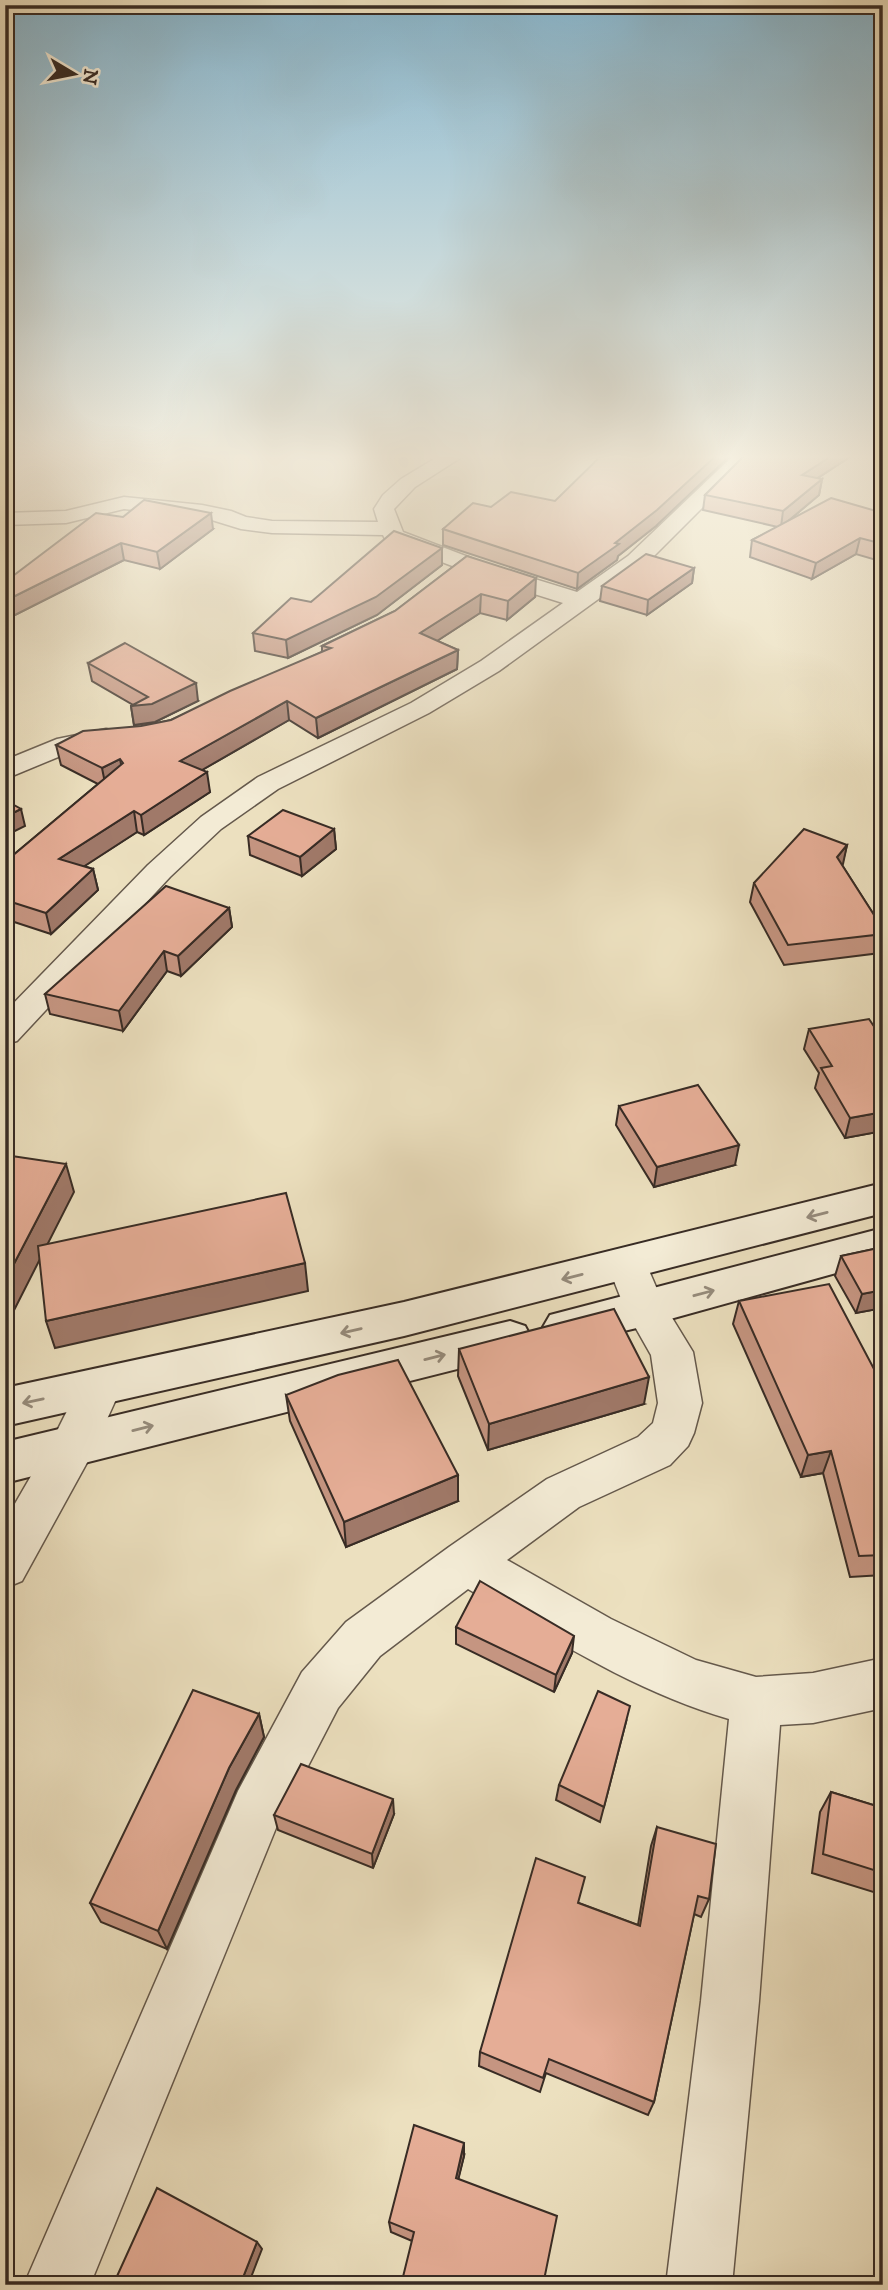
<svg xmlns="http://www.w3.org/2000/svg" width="888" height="2290" viewBox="0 0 888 2290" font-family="'IM FELL DW Pica',serif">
<rect width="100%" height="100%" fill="#ece0bf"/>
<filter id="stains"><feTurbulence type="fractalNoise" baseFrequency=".00286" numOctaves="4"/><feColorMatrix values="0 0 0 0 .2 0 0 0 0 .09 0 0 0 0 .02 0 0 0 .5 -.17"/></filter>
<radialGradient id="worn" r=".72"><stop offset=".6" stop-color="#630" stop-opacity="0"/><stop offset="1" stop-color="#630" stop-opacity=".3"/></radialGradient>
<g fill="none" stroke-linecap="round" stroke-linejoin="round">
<defs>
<g id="street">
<path d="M444,453H468L415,487L394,509L403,532L471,558L474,563L471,568L463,570L386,541L383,535L272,533L241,529L202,517L124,509L66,523L5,525V513L66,511L124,497L202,505L231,511L246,517L272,521L378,522L374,509L383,495L401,479Z"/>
<path d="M736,453H757L644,566L499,671L429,713L278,789L221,829L170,877L17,1041L5,1044V1012L148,865L201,817L258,777L411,703L481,661L563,603L480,577L477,572L480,567H496L577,592L628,556Z"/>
<path d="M106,729L115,731L119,737L115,743L63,755L5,779V760L8,759L57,739Z"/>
<path d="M627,1248L641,1252L663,1303L693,1352L702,1403L694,1433L688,1446L670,1465L579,1507L507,1560L611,1619L696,1660L756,1677L813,1673L883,1658V1708L813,1723L780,1725L759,2001L732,2285H666L701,2001L729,1719C635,1692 552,1638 468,1589L380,1656L338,1708L276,1828L90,2285H24L238,1791L302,1672L346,1622L449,1547L547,1479L638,1437L653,1423L658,1403L651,1355L625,1309L607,1263L613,1252Z"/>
<path d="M101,1368L116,1373L122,1386L89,1459L22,1581L5,1588V1521L57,1431L86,1373Z"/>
</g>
<g id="secondary">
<path d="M883,1183V1213L404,1336L5,1426V1388L404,1302Z"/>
<path d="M883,1228V1260L645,1326L565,1345L550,1339L543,1327L550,1315Z"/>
<path d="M510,1321L525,1326L532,1339L525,1352L5,1483V1442Z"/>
</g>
</defs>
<use href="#street" stroke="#65594c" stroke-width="3"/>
<use href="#secondary" stroke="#382c25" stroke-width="4"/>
<use href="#street" fill="#f3ebd5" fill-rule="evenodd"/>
<use href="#secondary" fill="#f3ebd5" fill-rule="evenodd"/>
</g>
<g fill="#c59581" stroke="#382c25" stroke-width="2">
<path d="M747,453H856L818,478L822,479L819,495L787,522L883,513V562L856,554L812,579L750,557L752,540L778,527L703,510L705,495Z"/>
<path d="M555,501L656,526L618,556L617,560L577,589L443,545V529L491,507Z"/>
<path d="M123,517L213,529L160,569L124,560L11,617L5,608V582Z"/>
<path d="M442,548V565L377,615L288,658L255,651L253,633L311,602Z"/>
<path d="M467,556L535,597L507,620L480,613L437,641L458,650L457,669L318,738L289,720L202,770L210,792L144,835L137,832L84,866L93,869L98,890L51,934L5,919V862L98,784L61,765L56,745L171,720L322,652V646L395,611Z"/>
<path d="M694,568L692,583L647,615L600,601L602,586Z"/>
<path d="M88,663L198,701L155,722L134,725L131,706L133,705L92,681Z"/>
<path d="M334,829L336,849L302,876L250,855L248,836Z"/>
<path d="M847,845L842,865L883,929V944L880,953L784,965L750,902L754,883Z"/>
<path d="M229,908L232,927L181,976L167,971L123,1031L50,1014L45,994Z"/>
<path d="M809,1029L883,1040V1131L845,1138L815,1088L819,1073L804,1049Z"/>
<path d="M619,1106L735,1165L654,1187L616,1125Z"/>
<path d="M883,1247V1308L856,1313L835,1276L841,1256Z"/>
<path d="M739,1301L883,1386V1575L850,1577L823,1473L801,1477L733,1324Z"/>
<path d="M459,1349L644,1404L488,1450L458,1376Z"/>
<path d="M286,1395L458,1501L346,1547L290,1421Z"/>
<path d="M456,1627L572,1653L554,1692L456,1644Z"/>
<path d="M259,1714L264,1737L236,1790L167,1949L101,1922L90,1903Z"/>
<path d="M626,1722L600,1822L556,1800L559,1785Z"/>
<path d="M831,1792L883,1808V1895L812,1873L820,1812Z"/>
<path d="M394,1814L373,1868L278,1830L274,1815Z"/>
<path d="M657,1827L709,1899L701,1917L694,1914L654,2102L648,2115L546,2073L540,2092L479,2066L480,2052L579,1903L638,1925L651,1846Z"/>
<path d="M464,2156L458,2179L412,2241L391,2232L389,2222Z"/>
</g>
<g fill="#a07969" stroke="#382c25" stroke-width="2">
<path d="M719,453H733L656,526L618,556L617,560L577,589L578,573L615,543Z"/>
<path d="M836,453H856L799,490L802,475Z"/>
<path d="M822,479L819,495L781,527L783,511Z"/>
<path d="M211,513L213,529L160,569L157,552Z"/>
<path d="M860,538L856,554L812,579L816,563Z"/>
<path d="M121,543L124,560L11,617L7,600Z"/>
<path d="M442,548V565L377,615L288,658L286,640Z"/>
<path d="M694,568L692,583L647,615L648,600Z"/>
<path d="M536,578L535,597L507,620L508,601Z"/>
<path d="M481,594L480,613L420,652V633Z"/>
<path d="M458,650L457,669L318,738L316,718Z"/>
<path d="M196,683L198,701L155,722L134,725L131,706Z"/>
<path d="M287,701L289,720L183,781L180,761Z"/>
<path d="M120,759L124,779L106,788L102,768Z"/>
<path d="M207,772L210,792L144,835L141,815Z"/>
<path d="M21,809L25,826L5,836V817Z"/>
<path d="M134,811L137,832L63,880L59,859Z"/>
<path d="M334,829L336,849L302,876L300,857Z"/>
<path d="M847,845L843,864L832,877L837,857Z"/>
<path d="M93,869L98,890L51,934L46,913Z"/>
<path d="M229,908L232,927L181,976L178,956Z"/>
<path d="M164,951L167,971L123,1031L119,1011Z"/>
<path d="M883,1112V1131L845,1138L850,1118Z"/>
<path d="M739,1145L735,1165L654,1187L657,1167Z"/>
<path d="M66,1164L74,1192L5,1328V1281Z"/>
<path d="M305,1263L308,1291L55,1348L46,1321Z"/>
<path d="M883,1290V1308L856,1313L862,1294Z"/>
<path d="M649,1377L644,1404L488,1450L489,1424Z"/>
<path d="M831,1451L823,1473L801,1477L808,1455Z"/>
<path d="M458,1475V1501L346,1547L344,1522Z"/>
<path d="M574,1636L572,1653L554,1692L556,1675Z"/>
<path d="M259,1714L264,1737L236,1790L167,1949L158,1931L229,1768Z"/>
<path d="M393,1799L394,1814L373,1868L372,1854Z"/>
<path d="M5,2107L11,2112L5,2123Z"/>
<path d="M464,2143V2156L456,2189V2178Z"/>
<path d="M5,2163L9,2166L5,2174Z"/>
<path d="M257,2242L262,2249L248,2285H240Z"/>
</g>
<g fill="#e5ad96" stroke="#382c25" stroke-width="2">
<path d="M604,453H719L657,510L615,543L619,544L578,573L443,529L473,503L491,507L511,492L555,501Z"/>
<path d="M747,453H836L802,475L822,479L783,511L705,495Z"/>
<path d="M831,498L883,513V544L860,538L816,563L752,540Z"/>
<path d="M144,500L211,513L157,552L121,543L7,600L5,596V582L96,513L123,517Z"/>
<path d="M394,531L442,548L376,597L286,640L253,633L291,598L311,602Z"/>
<path d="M646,554L694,568L648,600L602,586Z"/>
<path d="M467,556L536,578L508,601L481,594L420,633L458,650L316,718L287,701L180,761L207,772L141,815L134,811L59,859L93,869L46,913L5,900V862L123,763L120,759L102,768L56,745L83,731L141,726L171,720L230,691L331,648L322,646L395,611Z"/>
<path d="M125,643L196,683L152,704L131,706L148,697L88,663Z"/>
<path d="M5,800L21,809L5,817Z"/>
<path d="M283,810L334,829L300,857L248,836Z"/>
<path d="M804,829L847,845L837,857L883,929V934L788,945L754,883Z"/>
<path d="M166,886L229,908L178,956L164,951L119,1011L45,994Z"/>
<path d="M869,1019L883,1040V1112L850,1118L821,1068L832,1066L809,1029Z"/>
<path d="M698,1085L739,1145L657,1167L619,1106Z"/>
<path d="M5,1155L66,1164L5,1281Z"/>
<path d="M286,1193L305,1263L46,1321L38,1246Z"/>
<path d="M883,1247V1290L862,1294L841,1256Z"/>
<path d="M829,1284L883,1386V1555L859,1556L831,1451L808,1455L739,1301Z"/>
<path d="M614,1309L649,1377L489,1424L459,1349Z"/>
<path d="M398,1360L458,1475L344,1522L286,1395L338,1375Z"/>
<path d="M480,1581L574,1636L556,1675L456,1627Z"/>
<path d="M193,1690L259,1714L229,1768L158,1931L90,1903Z"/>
<path d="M598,1691L630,1706L604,1807L559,1785Z"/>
<path d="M301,1764L393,1799L372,1854L274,1815Z"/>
<path d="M831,1792L883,1808V1873L823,1854Z"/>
<path d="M657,1827L716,1844L709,1899L698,1896L654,2102L549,2059L543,2078L480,2052L536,1858L585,1877L578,1903L640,1926Z"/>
<path d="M414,2125L464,2143L456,2178L557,2216L543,2285H401L414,2232L389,2222Z"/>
<path d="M157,2188L257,2242L240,2285H113Z"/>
</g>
<defs><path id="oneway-shaft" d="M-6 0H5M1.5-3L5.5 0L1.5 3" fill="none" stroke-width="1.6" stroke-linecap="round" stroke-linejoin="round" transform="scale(1.75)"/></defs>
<g stroke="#968c7d">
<use href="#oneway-shaft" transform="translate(817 1215) rotate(166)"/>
<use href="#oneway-shaft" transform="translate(572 1277) rotate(166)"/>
<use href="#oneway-shaft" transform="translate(704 1293) rotate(-15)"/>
<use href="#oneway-shaft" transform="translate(351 1331) rotate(167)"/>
<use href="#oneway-shaft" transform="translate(435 1357) rotate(-14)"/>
<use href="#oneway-shaft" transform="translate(33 1401) rotate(168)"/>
<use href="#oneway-shaft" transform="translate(143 1428) rotate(-14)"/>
</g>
<linearGradient id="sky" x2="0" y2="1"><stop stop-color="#89b8d0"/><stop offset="0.59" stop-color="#f6f1e2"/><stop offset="1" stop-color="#f6f1e2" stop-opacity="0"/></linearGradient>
<rect width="888" height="774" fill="url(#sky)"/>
<rect width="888" height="2290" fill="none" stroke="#ece0bf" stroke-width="28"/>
<rect x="7" y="7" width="874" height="2276" fill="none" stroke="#382c25" stroke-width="3.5"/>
<rect x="14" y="14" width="860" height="2262" fill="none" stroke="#382c25" stroke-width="2"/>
<g transform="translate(74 74) rotate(100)" stroke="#f3ebd5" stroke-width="5" paint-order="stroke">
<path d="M0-5L12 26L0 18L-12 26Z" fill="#382c25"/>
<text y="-10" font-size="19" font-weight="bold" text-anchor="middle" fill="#382c25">N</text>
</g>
<rect width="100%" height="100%" filter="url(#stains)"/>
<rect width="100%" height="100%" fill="url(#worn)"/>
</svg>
